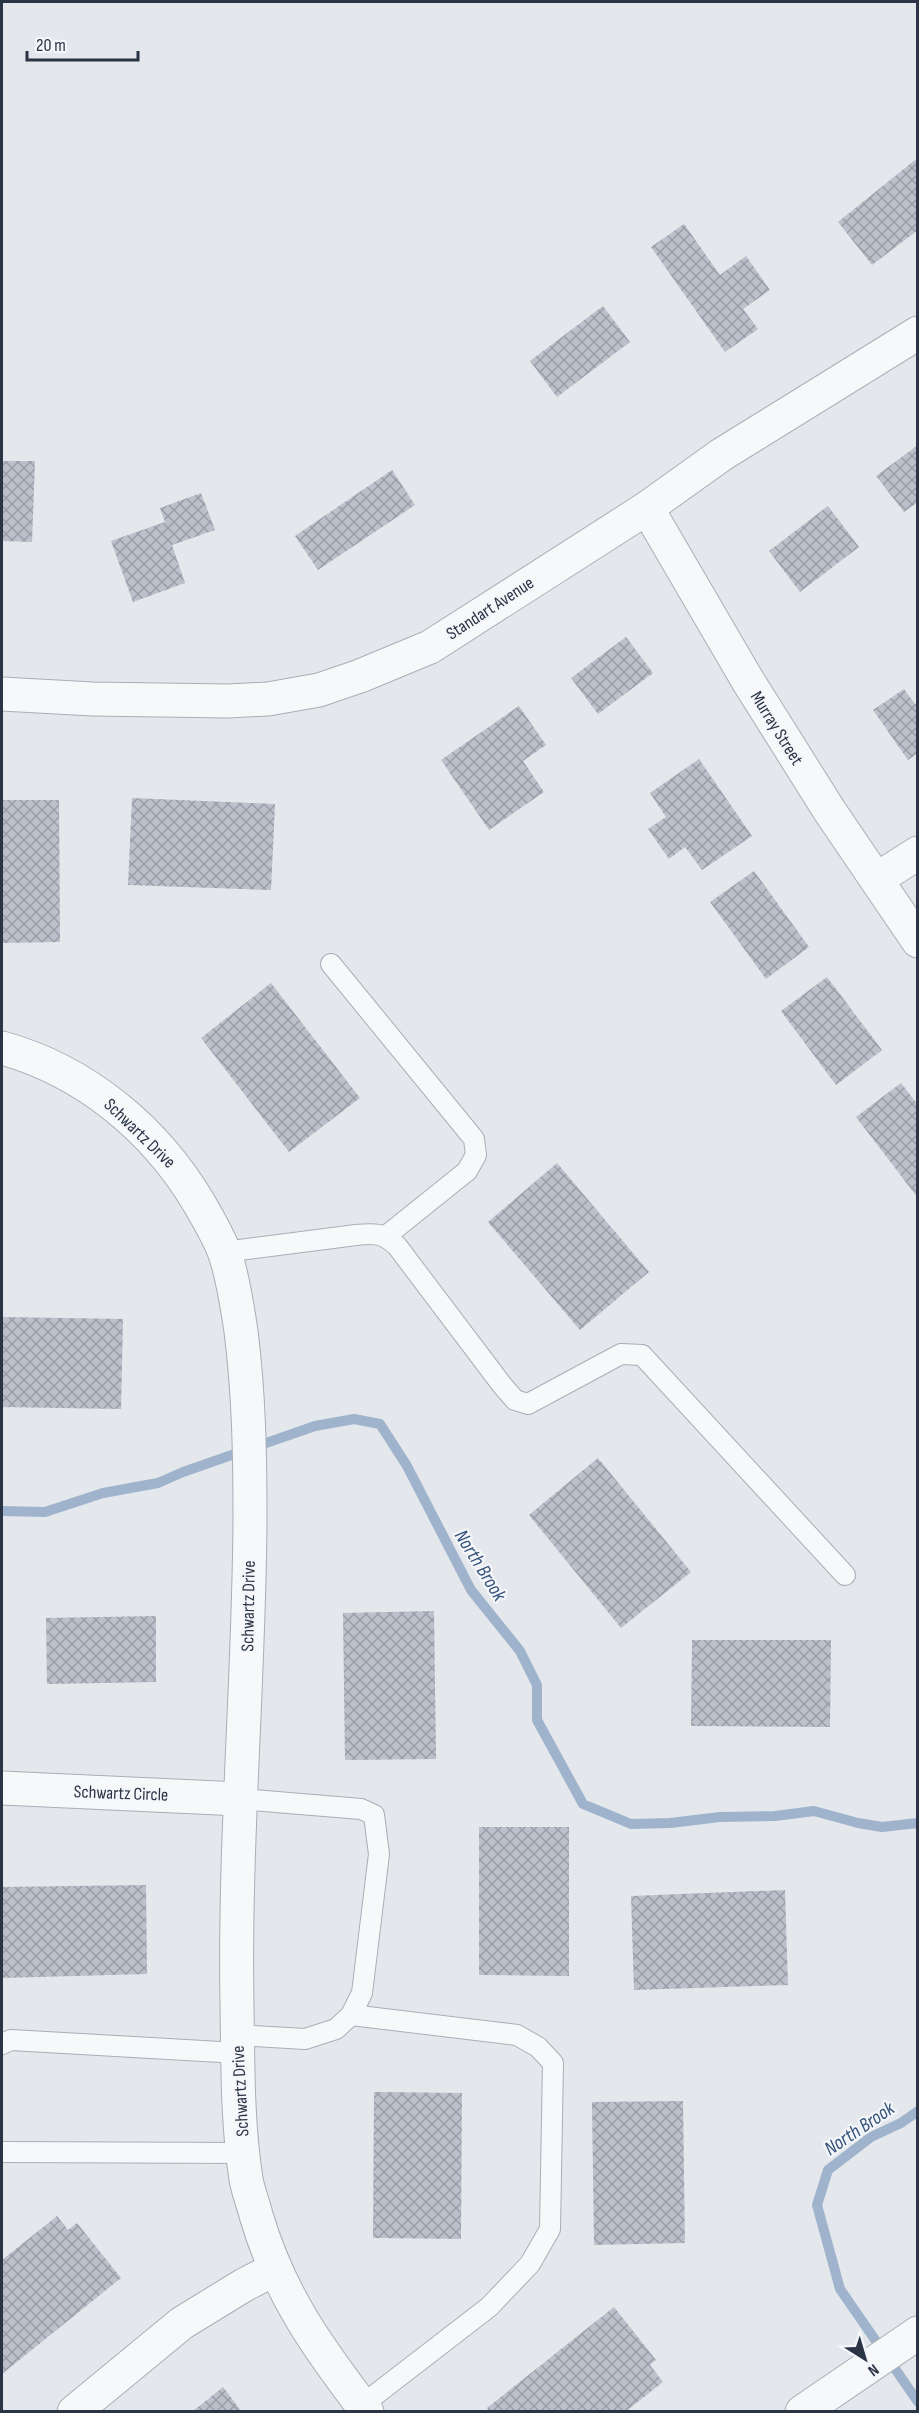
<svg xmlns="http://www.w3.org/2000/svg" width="919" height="2413" viewBox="0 0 919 2413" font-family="'Sofia Sans Condensed',sans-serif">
<defs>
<pattern id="building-cross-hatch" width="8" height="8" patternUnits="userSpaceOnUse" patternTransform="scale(1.5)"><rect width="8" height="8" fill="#bbc0ca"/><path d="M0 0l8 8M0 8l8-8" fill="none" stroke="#989da6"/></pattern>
</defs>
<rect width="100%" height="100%" fill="#e4e7ec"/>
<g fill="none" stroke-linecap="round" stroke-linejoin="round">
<g stroke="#9fb4cc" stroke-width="10">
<path d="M2,1511L45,1512L103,1493L158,1483L183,1472L315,1426L354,1419L380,1424L407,1466L471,1590L520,1651L537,1685V1720L583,1804L631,1824L670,1823L720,1817L775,1816L814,1811L858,1823L882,1827L918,1823"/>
<path d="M918,2111L901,2123L871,2137L828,2170L817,2205L840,2289L918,2402"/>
</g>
</g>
<g fill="url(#building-cross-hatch)">
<path d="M915,160L918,163V230L872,265L838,222Z"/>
<path d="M684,224L720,275L746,256L770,290L743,309L758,329L725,352L651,247Z"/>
<path d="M603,306L630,342L557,397L530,361Z"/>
<path d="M918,445V502L904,512L876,476Z"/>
<path d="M2,461H35L32,542L2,541Z"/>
<path d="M392,470L415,505L318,570L295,536Z"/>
<path d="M201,493L215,530L172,545L185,583L133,602L111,541L165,522L160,508Z"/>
<path d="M828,506L859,547L800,592L769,551Z"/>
<path d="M626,637L653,673L598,714L571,678Z"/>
<path d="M904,689L915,704L918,703V753L908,760L873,710Z"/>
<path d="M519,706L546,745L523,761L544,792L489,830L441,760Z"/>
<path d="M699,759L752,836L702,870L685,847L669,859L648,829L666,817L650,793Z"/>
<path d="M132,798L275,804L271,890L128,885Z"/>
<path d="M2,800H59L60,942L2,943Z"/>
<path d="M754,871L809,947L766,979L710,902Z"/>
<path d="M827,977L882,1050L836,1085L781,1011Z"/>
<path d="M271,983L360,1098L289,1152L201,1038Z"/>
<path d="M901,1083L918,1105V1198L856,1117Z"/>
<path d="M557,1163L649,1272L580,1330L488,1222Z"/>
<path d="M2,1317L123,1319L121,1409L2,1407Z"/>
<path d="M598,1458L691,1572L621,1628L529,1515Z"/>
<path d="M434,1611L436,1759L345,1760L343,1613Z"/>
<path d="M156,1616V1682L47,1684L46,1618Z"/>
<path d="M692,1640H831L830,1727L691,1726Z"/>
<path d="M479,1827H569V1976L479,1975Z"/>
<path d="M146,1885L147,1974L2,1978V1887Z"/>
<path d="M785,1890L788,1985L634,1990L631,1896Z"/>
<path d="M374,2092L462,2093L461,2239L373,2238Z"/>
<path d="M683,2101L685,2243L594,2245L592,2102Z"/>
<path d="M57,2216L68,2230L77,2223L121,2278L2,2374V2260Z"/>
<path d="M614,2307L656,2360L650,2365L663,2382L625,2412H490L487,2408Z"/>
<path d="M223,2387L242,2412H192Z"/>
</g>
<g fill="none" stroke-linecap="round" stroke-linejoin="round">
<defs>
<g id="service">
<path d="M331,964L474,1139L476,1155L467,1171L386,1236"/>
<path d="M224,1252L356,1235C375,1233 383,1233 397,1246L502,1385L515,1400L528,1404L621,1354L642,1355L845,1575"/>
<path d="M351,2015L517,2035L538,2047L553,2063L550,2229L530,2264L489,2307L362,2405"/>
<path d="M238,2035L305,2039L336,2029L351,2015L362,1993L379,1854L374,1815L361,1809L240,1799"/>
<path d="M2,2044L11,2040L238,2053"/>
<path d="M2,2152L244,2153"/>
</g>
<g id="minor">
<path d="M647,508L748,681L829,810L918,941"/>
<path d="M877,879L918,853"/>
<path d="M2,1048C85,1071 155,1129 199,1203C209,1221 220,1238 226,1257C234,1282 237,1306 241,1331C249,1395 250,1456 250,1520C249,1682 234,1843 237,2005C238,2063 237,2121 246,2179C248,2191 253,2203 256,2215C279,2294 318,2348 367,2412"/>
<path d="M2,1788L240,1799"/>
<path d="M74,2412L182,2323L244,2285L275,2269"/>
<path d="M802,2412L918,2333"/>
</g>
<path id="tertiary" d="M2,694L93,699L228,701L268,699L319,690L360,676L430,647L647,508L721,455L918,333"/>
</defs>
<use href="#service" stroke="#a9aeb7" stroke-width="22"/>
<use href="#minor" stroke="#a9aeb7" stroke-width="35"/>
<use href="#tertiary" stroke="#a9aeb7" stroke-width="35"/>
<use href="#service" stroke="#f7f8fa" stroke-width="20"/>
<use href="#minor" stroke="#f7f8fa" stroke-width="33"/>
<use href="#tertiary" stroke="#f7f8fa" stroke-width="33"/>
</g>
<g text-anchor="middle" stroke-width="4.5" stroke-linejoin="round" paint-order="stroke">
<g font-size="18" fill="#2b3445" stroke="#f4f6f9">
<text transform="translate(490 608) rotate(-33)" y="6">Standart Avenue</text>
<text transform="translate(777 728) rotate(58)" y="6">Murray Street</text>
<text transform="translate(140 1133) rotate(44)" y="6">Schwartz Drive</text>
<text transform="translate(248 1606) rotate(-89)" y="6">Schwartz Drive</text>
<text transform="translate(121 1793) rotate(2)" y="6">Schwartz Circle</text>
<text transform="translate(240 2091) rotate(-93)" y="6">Schwartz Drive</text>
</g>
<g font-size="20" font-style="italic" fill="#34527a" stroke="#f4f6f9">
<text transform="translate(481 1565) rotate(58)" y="7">North Brook</text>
<text transform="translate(859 2128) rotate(-34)" y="7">North Brook</text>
</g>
</g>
<rect width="919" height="2413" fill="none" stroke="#2b3445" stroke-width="6"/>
<g transform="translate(865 2359) rotate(143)" stroke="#f4f6f9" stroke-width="4.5" paint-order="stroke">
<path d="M0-4.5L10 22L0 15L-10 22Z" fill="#2b3445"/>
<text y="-9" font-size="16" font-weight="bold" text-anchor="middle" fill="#2b3445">N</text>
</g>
<path d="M27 51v9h111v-9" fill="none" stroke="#2b3445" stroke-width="3"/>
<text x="36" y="51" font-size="18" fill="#2b3445" stroke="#f4f6f9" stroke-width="4.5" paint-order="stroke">20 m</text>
</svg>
